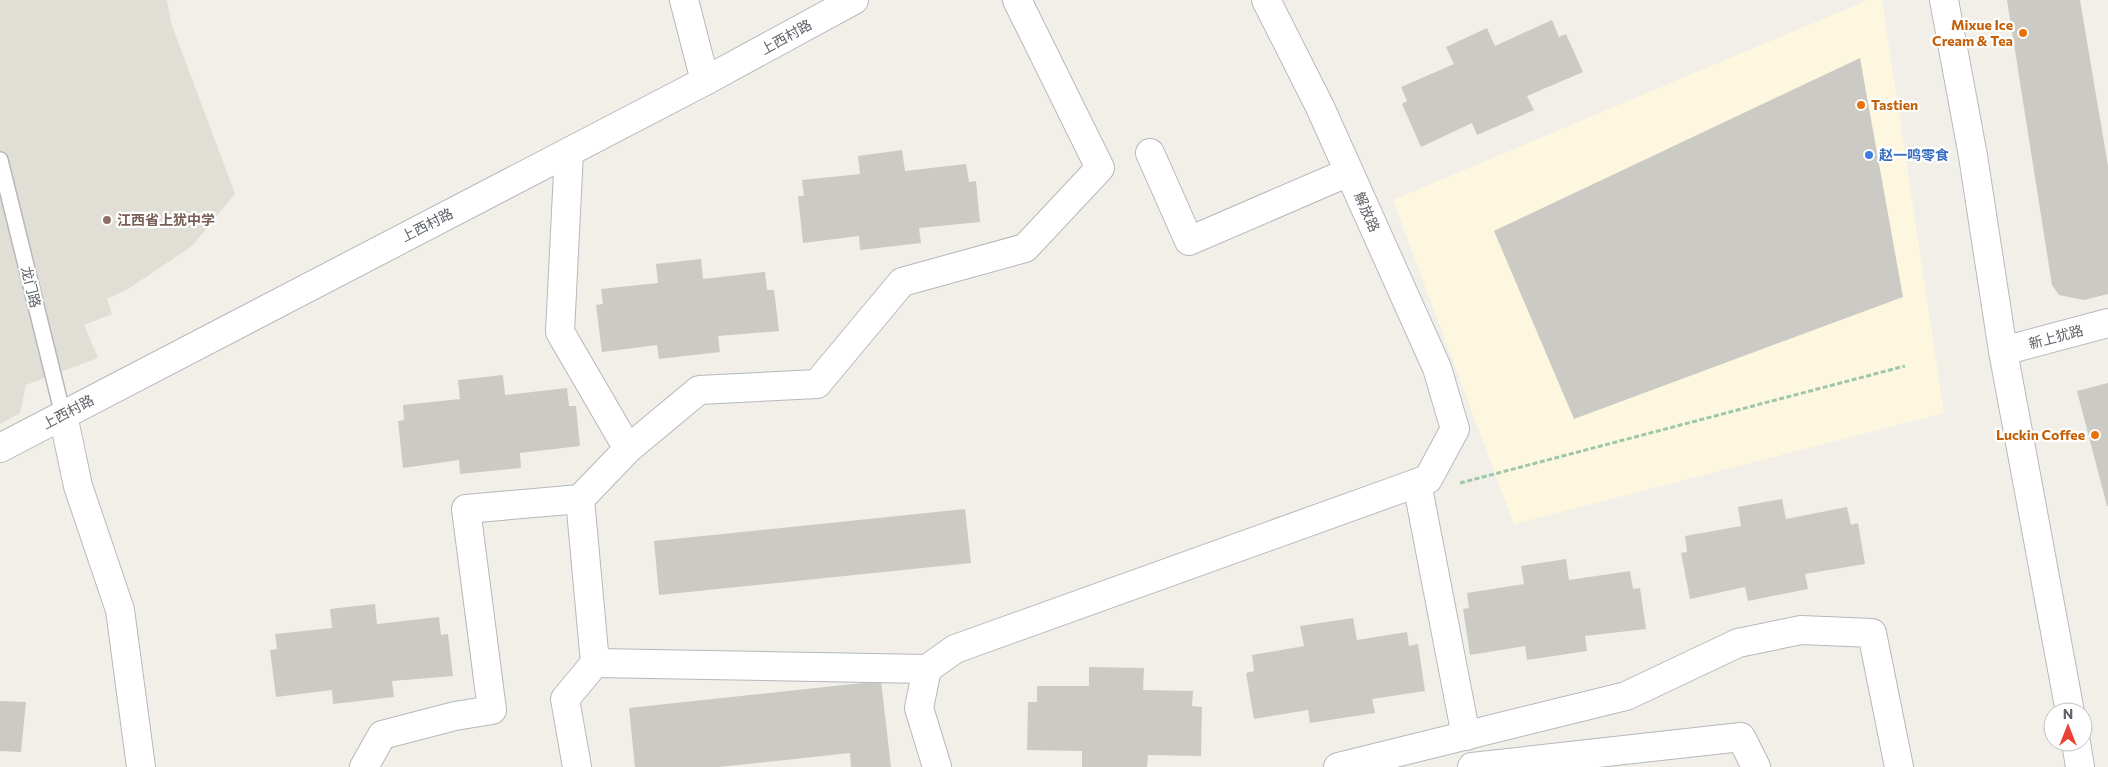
<svg xmlns="http://www.w3.org/2000/svg" width="2108" height="767" viewBox="0 0 2108 767" font-family="Commissioner,'Noto Sans SC',sans-serif">
<rect width="100%" height="100%" fill="#f1efe8"/>
<path fill="#fef7e0" d="M1868,0H1882L1944,413L1514,524L1393,200Z"/>
<path fill="#e1ded6" d="M0,0H167L171,23L235,194L192,246L128,289L107,299L112,314L84,325L98,358L26,385L20,413L0,424Z"/>
<g fill="#cccac5">
<path d="M2007,0H2080L2108,166V294L2084,300L2059,295L2052,285Z"/>
<path d="M1552,20L1559,37L1566,34L1583,72L1527,96L1534,110L1477,135L1472,123L1421,147L1402,104L1407,101L1401,87L1454,64L1446,47L1487,28L1495,46Z"/>
<path d="M1860,58L1903,297L1574,419L1494,231Z"/>
<path d="M902,150L905,171L966,164L969,182L976,181L980,222L919,228L921,243L860,250L859,236L803,243L798,196H804L802,180L860,174L858,156Z"/>
<path d="M701,259L703,279L765,272L767,290H774L779,331L718,336L720,352L659,359L657,345L602,352L596,305L603,304L601,289L658,283L656,264Z"/>
<path d="M503,375L505,395L567,388L569,406H576L580,446L520,453L521,468L460,474L459,460L403,468L398,421L404,420L403,405L460,399L458,380Z"/>
<path d="M2108,383V506H2107L2077,391Z"/>
<path d="M1782,499L1786,519L1847,507L1851,525L1858,523L1865,564L1805,574L1808,589L1748,601L1745,587L1690,599L1681,553L1687,552L1685,536L1741,526L1738,507Z"/>
<path d="M965,509L971,563L659,595L654,541Z"/>
<path d="M1566,559L1569,580L1630,571L1633,589L1640,588L1646,629L1585,636L1587,651L1527,660L1525,646L1470,655L1463,609L1469,608L1467,593L1524,584L1521,566Z"/>
<path d="M375,604L377,624L439,617L441,635L448,634L453,676L392,681L394,697L333,704L332,690L276,697L270,650L277,649L275,634L332,628L330,609Z"/>
<path d="M1353,618L1357,640L1407,632L1409,646L1418,644L1425,691L1372,699L1375,713L1310,723L1308,710L1254,719L1246,673L1254,671L1252,655L1304,646L1300,626Z"/>
<path d="M1089,667L1144,668L1143,690L1193,691L1192,706L1202,707L1201,756L1148,755L1147,767H1082V751L1027,750L1028,702H1037V686H1089Z"/>
<path d="M881,681L891,767H851L850,753L719,767H635L629,708Z"/>
<path d="M0,701L26,702L21,752L0,751Z"/>
</g>
<g fill="none" stroke-linecap="round" stroke-linejoin="round">
<defs>
<path id="lane" d="M0,160L63,415"/>
<g id="street">
<path d="M684,0L705,81"/>
<path d="M569,152L560,332L628,449"/>
<path d="M1150,153L1189,241L1349,172"/>
<path d="M1417,483L1466,736"/>
<path d="M595,663L927,669"/>
<path d="M364,767L382,735L455,716L492,710L466,509L580,499"/>
<path d="M577,767L565,699L595,663L580,499L628,449L699,390L817,384L902,282L1025,248L1100,168L1017,0"/>
<path d="M1338,767L1626,696L1738,643L1801,630L1872,633L1899,767"/>
<path d="M1472,767L1741,737L1756,767"/>
</g>
<g id="secondary">
<path d="M1944,0L1973,156L2003,351L2070,712"/>
<path d="M2003,351L2108,323"/>
<path d="M63,415L78,486L120,610L141,767"/>
<path d="M0,448L705,81L854,0"/>
<path d="M2076,742L2080,767"/>
<path d="M937,767L919,708L927,669L955,649L1428,479L1455,429L1437,368L1320,107L1266,0"/>
</g>
</defs>
<use href="#lane" stroke="#b5b8bc" stroke-width="18"/>
<use href="#street" stroke="#b5b8bc" stroke-width="30"/>
<use href="#secondary" stroke="#b6babf" stroke-width="30"/>
<path stroke="#9cc7a9" stroke-width="3" stroke-dasharray="5 2.5" stroke-linecap="butt" d="M1460,483L1905,366"/>
<use href="#lane" stroke="#fff" stroke-width="15"/>
<use href="#street" stroke="#fff" stroke-width="28"/>
<use href="#secondary" stroke="#fff" stroke-width="28"/>
</g>
<g fill="#e8710a" stroke="#fff" stroke-width="2">
<circle cx="2023" cy="33" r="5"/>
<circle cx="1861" cy="105" r="5"/>
<circle cx="2095" cy="435" r="5"/>
</g>
<circle fill="#3f7fe0" stroke="#fff" stroke-width="2" cx="1869" cy="155" r="5"/>
<circle fill="#8d6e63" stroke="#fff" stroke-width="2" cx="107" cy="220" r="5"/>
<g text-anchor="middle" stroke-width="4.5" stroke-linejoin="round" paint-order="stroke">
<g font-size="14" font-weight="bold" fill="#c56008" stroke="#fff" text-anchor="end">
<text x="2013" y="30">Mixue Ice<tspan x="2013" dy="16">Cream &amp; Tea</tspan></text>
<text x="1871" y="110" text-anchor="start">Tastien</text>
<text x="2085" y="440">Luckin Coffee</text>
</g>
<g font-size="14" fill="#5f6368" stroke="#fff">
<text transform="translate(786 37) rotate(-29)" y="5">上西村路</text>
<text transform="translate(1367 212) rotate(66)" y="5">解放路</text>
<text transform="translate(427 225) rotate(-27)" y="5">上西村路</text>
<text transform="translate(31 287) rotate(76)" y="5">龙门路</text>
<text transform="translate(2056 337) rotate(-15)" y="5">新上犹路</text>
<text transform="translate(68 412) rotate(-28)" y="5">上西村路</text>
</g>
<g font-size="14" font-weight="bold" fill="#366cbe" stroke="#fff" text-anchor="start">
<text x="1879" y="160">赵一鸣零食</text>
</g>
<g font-size="14" font-weight="bold" fill="#785e54" stroke="#fff" text-anchor="start">
<text x="117" y="225">江西省上犹中学</text>
</g>
</g>
<g transform="translate(2068 727)"><circle r="24" fill="#ffffff" stroke="#bfc1c3"/>
<path d="M0-4L9 19L0 12L-9 19Z" fill="#ea4335"/>
<text y="-8" font-size="14" font-weight="bold" text-anchor="middle" fill="#5f6368">N</text>
</g>
</svg>
